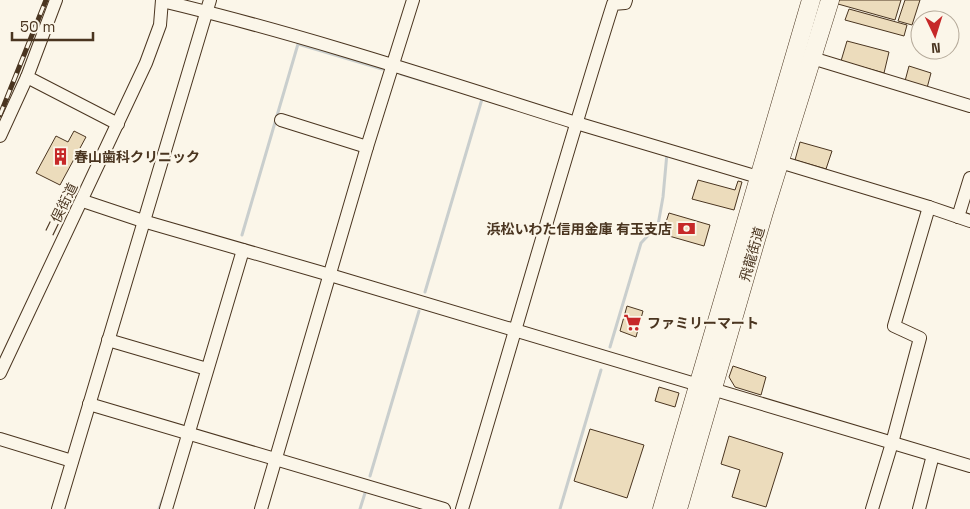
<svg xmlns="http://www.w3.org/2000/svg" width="970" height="509" viewBox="0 0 970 509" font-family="'Space Grotesk','Noto Sans JP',sans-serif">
<rect width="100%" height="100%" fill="#fbf6e9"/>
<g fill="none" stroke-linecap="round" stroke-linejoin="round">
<g stroke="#c9cecd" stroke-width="3">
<path d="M401,74L434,84"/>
<path d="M242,235L298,44L382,69"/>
<path d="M425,292L482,99"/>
<path d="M610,347L641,243L658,225L663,197L667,153"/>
<path d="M370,476L419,311"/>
<path d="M159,509L163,498"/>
<path d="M360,509L365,493"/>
<path d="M560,509L601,370"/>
</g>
</g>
<g fill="#ecdcbc" stroke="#4a3520">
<path d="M839,0H901L895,20L838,4Z"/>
<path d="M905,0H920L912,25L898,21Z"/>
<path d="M849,9L907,25L904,36L845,20Z"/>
<path d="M847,41L889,52L884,73L841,61Z"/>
<path d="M909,66L931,73L927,88L905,81Z"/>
<path d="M74,131L86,137L60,185L36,173L56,136L68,142Z"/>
<path d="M800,142L832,151L826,169L795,160Z"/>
<path d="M698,180L735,190L738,181L742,182L734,210L692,199Z"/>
<path d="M669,213L710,225L704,246L662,234Z"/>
<path d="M627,306L643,311L636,337L620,331Z"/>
<path d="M733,366L766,377L761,395L735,387L729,377Z"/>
<path d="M659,387L679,393L675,407L655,401Z"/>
<path d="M590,429L644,445L627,498L574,481Z"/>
<path d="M729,436L783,453L766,507L732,497L740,470L721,464Z"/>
</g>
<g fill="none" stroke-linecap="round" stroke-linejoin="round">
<defs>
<g id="minor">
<path d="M56,0L27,77L118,124"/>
<path d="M162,1C301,34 437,79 573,122C635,141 697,159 758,177"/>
<path d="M812,58L970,106"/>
<path d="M281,120L367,147"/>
<path d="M0,136L27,77"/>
<path d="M780,162L929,207L970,221"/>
<path d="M83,201L143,221L330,275L970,466"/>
<path d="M958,217L970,178"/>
<path d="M108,340L207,369"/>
<path d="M0,373L146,63L160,25L162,0"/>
<path d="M89,404L444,509"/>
<path d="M0,439L72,461"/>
<path d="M58,509L210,0"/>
<path d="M166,509L243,250"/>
<path d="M261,509L367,147L413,0"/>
<path d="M462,509C513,341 560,172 613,4L625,3L626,0"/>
<path d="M872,509L892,443L920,338L894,326L929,207"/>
<path d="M919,509L933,455"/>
</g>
<g id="highway">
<path d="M662,509L811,0"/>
<path d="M678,509L764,212L830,0"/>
</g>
</defs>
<use href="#minor" stroke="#4a3520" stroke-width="14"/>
<use href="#highway" stroke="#4a3520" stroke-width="19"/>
<use href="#minor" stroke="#fbf6e9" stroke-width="12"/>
<use href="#highway" stroke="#fbf6e9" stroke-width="18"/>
<defs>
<path id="rail" d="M0,115L46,0"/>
</defs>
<use href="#rail" stroke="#4a3520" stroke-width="5"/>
<use href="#rail" stroke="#fbf6e9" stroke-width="3" stroke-dasharray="9" stroke-linecap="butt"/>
</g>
<defs>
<symbol id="building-bare" viewBox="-9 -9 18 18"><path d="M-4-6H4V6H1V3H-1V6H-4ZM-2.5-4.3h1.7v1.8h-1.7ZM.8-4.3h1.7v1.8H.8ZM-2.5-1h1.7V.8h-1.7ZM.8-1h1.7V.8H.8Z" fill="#c62828" stroke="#fbf6e9" stroke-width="2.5" paint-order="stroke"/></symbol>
<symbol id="bank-bare" viewBox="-9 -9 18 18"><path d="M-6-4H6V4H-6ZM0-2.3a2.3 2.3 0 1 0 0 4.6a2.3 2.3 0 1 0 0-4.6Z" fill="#c62828" stroke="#fbf6e9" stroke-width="2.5" paint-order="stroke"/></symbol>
<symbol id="supermarket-bare" viewBox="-9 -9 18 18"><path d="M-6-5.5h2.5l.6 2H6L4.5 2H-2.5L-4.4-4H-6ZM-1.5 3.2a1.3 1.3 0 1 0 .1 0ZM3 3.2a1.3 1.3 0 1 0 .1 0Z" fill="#c62828" stroke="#fbf6e9" stroke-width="2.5" paint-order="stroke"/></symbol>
</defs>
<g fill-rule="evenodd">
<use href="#building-bare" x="48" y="144" width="25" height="25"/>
<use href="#bank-bare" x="674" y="216" width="25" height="25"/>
<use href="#supermarket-bare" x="620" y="310" width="25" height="25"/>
</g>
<g text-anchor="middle" stroke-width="4" stroke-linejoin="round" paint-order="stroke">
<g font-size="14" font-weight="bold" fill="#4a3520" stroke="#fbf6e9" text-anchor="start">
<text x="74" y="162">春山歯科クリニック</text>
<text x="672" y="234" text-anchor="end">浜松いわた信用金庫 有玉支店</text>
<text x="647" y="328">ファミリーマート</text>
</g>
<g font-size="14" fill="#4a3520" stroke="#fbf6e9">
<text transform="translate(61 209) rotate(-64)" y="5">二俣街道</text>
<text transform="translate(752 254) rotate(-74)" y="5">飛龍街道</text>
</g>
</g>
<g transform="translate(935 35) rotate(176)"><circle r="24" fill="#fbf6e9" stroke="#b4a999"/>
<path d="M0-4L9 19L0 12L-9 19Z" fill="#c62828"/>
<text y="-8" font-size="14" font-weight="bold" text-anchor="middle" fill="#4a3520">N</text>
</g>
<path d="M12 32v8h81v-8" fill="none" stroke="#4a3520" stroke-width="2.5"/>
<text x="20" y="32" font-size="15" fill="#4a3520" stroke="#fbf6e9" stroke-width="4" paint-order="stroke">50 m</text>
</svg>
